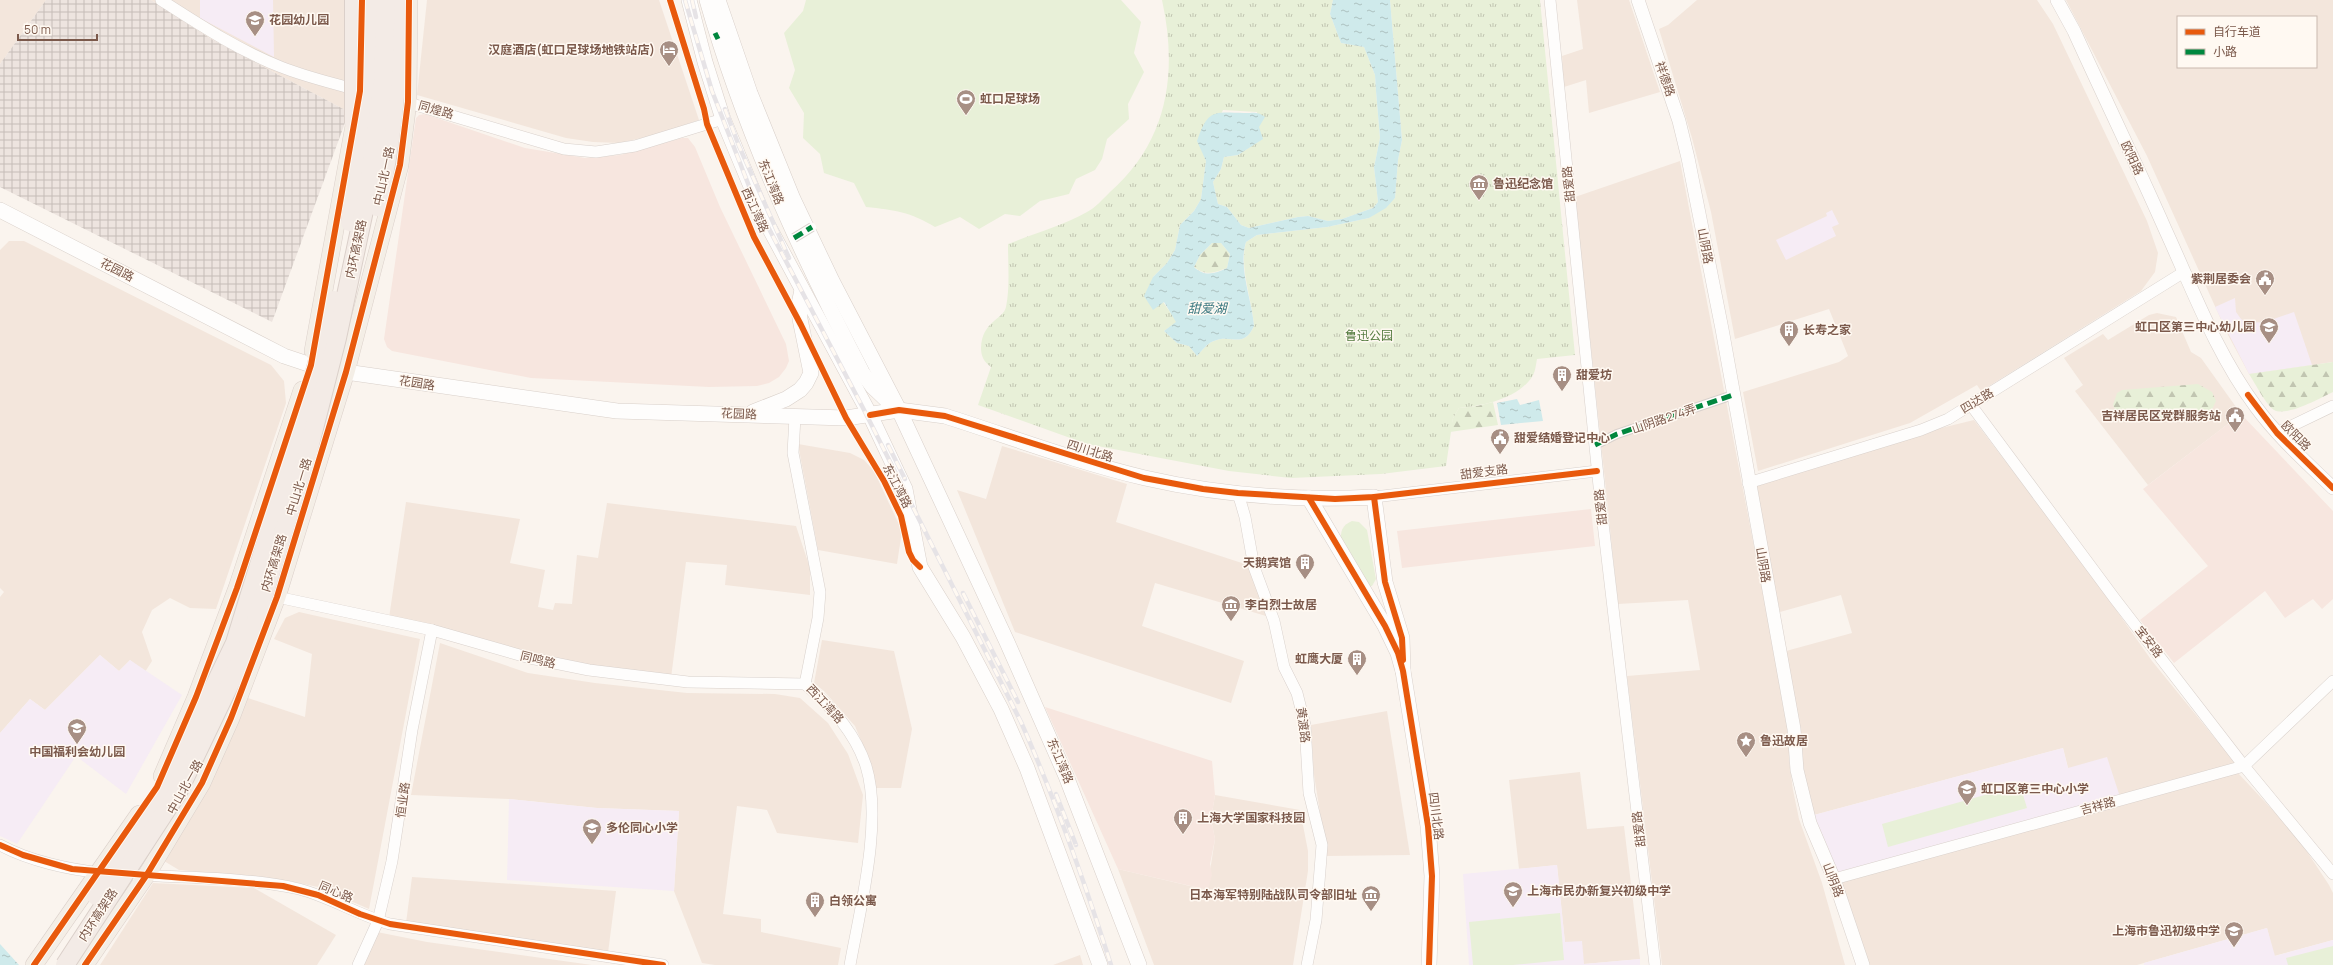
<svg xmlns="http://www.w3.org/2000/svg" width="2333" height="965" viewBox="0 0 2333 965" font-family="Manrope,'Noto Sans SC',sans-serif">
<defs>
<pattern id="industrial-grid" width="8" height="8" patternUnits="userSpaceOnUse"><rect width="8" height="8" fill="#ede4df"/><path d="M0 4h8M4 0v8" fill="none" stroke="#c5bcb7"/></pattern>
<pattern id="forest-firs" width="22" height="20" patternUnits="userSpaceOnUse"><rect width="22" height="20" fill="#e8f0d8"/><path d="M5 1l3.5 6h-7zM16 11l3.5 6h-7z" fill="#c1c5b1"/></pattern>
<pattern id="park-tufts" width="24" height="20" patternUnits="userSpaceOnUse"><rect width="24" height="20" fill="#e8f0d8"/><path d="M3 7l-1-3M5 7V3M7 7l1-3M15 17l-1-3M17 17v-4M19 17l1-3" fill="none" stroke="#c1c5b1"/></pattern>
<pattern id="water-ripples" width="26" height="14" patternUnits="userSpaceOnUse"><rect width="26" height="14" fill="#cfeaeb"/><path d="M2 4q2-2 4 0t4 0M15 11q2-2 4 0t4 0" fill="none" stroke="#adc1c0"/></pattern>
</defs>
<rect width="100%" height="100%" fill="#faf4ee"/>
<g fill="#f3e6dc" fill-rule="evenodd">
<path d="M0,0H46L0,64Z"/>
<path d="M151,0H349V112L211,39Z"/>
<path d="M427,0H659L699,120L658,134L620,143L593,142L566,138L417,95Z"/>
<path d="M1577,0H1629L1660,92L1589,113L1586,80L1564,87L1562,56L1583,49Z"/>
<path d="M1697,0H2037L2053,24L2147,221L2158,253L2155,272L2141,291L1981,391L1977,385L1910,423L1758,471L1743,392L1839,362L1848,356L1829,309L1735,339L1711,212L1692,138L1659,29L1668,25Z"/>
<path d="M2066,0H2333V362L2249,374L2228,335L2147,156ZM2178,17H2316V67H2178Z"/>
<path d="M1680,161L1789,729V760L1793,790L1799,819L1822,883L1845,965H1662L1627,676L1700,670L1688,600L1618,604L1575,197Z"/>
<path d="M9,241H24L271,365L284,381L286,403L216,609L190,608L170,598L152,610L142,632L152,661L145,672L130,660L119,671L100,655L45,710L30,699L0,733V597L4,592L0,588V250Z"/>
<path d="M2157,313L2176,317L2191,352L2201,358L2241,414L2148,485L2075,391L2083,385L2064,358L2103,334L2108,340L2149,315Z"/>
<path d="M1974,420L2088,570L2152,661L2236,764L2120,797L2068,768L2063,748L1814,815L1801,774L1786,651L1852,633L1841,595L1780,612L1771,571L1757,486L1929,431Z"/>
<path d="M798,444L850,453L864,460L874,471L902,531L897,564L818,550Z"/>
<path d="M1002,446L1127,484L1116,522L1248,565L1266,616L1155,583L1142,626L1244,661L1231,703L1015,632L957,490L986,499Z"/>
<path d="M406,502L520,519L510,563L545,570L538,607L553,610L555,603L572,604L577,555L598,558L607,503L796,526L810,568V595L725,585L727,565L686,562L671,678L569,664L389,618Z"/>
<path d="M299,612L420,639L369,909L318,887L289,881L179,870L164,861L208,786L248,698L305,717L312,654L274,639L285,618Z"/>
<path d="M822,640L894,651L912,729L901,788H876L872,767L855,726L824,691L814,683Z"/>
<path d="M440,643L528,673L595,683L687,693L775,694L800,698L828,723L848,754L863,795L858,843L777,833L767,810L737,806L723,914L761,919V932L841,948L838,965H715L702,963L674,891L679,811L597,808L509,799L411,795Z"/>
<path d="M1387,711L1410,855L1327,856L1314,775L1311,725Z"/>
<path d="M1580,772L1587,829L1624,826L1640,959L1584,964L1565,943L1557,865L1519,869L1509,780Z"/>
<path d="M2238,773L2296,835L2329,885L2333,893V940L2274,956L2267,928L2137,965H1865L1841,881Z"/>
<path d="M1215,795L1300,810L1308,851V871L1293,965H1154L1118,869L1207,890L1215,839L1211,819Z"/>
<path d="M412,877L616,891L608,953L406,923Z"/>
<path d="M153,883L254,888L336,935L317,965H100Z"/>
<path d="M372,931L427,942L592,965H355Z"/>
<path d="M1080,955L1083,965H1053Z"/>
</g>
<g fill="#f7e6df">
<path d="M425,114L525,148L585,158L620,155L682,138H688L695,147L720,207L786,344L789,361L786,368L779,377L769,383L757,386L709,387L531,378L392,351L387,347L384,339L416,118L419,115Z"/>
<path d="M2241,414L2333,511V599L2322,609L2313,599L2285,618L2265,591L2174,663L2140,620L2208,566L2143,489Z"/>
<path d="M1591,509L1595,546L1402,568L1397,531Z"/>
<path d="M1045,707L1212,761L1215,795L1211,819L1215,839L1210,864L1212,875L1208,890L1118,869Z"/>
</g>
<path fill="url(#industrial-grid)" d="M46,0H151L211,39L349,112L272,322L0,187V64Z"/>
<g fill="#f6ecf5">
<path d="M200,0H273L274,57L200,18Z"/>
<path d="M1832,210L1839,224L1832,227L1836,236L1786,260L1776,240L1827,216L1826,213Z"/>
<path d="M2235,298L2236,312L2241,319L2248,323L2265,322L2294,312L2312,365L2249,374L2215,307Z"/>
<path d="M100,655L119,671L130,660L182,695L126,794L76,756L17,844L0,836V733L30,699L45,710Z"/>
<path d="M2063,748L2068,768L2107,757L2120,797L1838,872L1814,815Z"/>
<path d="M509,799L597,808L679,811L674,891L507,880Z"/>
<path d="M1557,865L1565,942L1582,941L1584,964L1640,959V965H1469L1463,874Z"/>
<path d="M2267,928L2275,956L2333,940V965H2144V963Z"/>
</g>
<g fill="#e8f0d8">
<path d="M806,0H1121L1141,22L1134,53L1144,72L1128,104L1129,119L1107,139L1102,159L1095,170L1076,179L1069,194L1040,201L1020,216L1005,214L979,229L960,217L935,227C910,212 895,210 866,207L854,183L824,173L820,154L803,138L804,113L789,88L795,70L784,33L803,11Z"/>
<path d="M1352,521L1359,522L1367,530L1376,579L1372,586H1368L1341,542C1340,532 1342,525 1352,521Z"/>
<path d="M2020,785L2027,808L1888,847L1882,824Z"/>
<path d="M1560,913L1564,960L1513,965H1473L1469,922Z"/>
<path d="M2333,946V965H2288L2286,958Z"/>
</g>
<g fill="url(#forest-firs)">
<path d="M1212,243H1221L1230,254L1227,268C1213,273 1206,276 1194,267L1200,255Z"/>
<path d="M2333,362V392C2320,398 2287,417 2274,410C2266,405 2255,383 2249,374Z"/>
<path d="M2198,384L2212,392L2216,401L2210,414L2204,416L2130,421L2117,413L2113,405L2117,393L2122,390Z"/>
<path d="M1493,402L1498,425L1450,432L1453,418L1459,408L1477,406Z"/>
</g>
<path fill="url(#park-tufts)" d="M1162,0H1333L1330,14L1341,43L1364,47L1375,75L1376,91L1380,138L1374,167L1378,202L1373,208L1342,219L1328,221L1308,216L1298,217L1249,228L1241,225L1227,207L1218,204L1213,182L1221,169L1224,157L1238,155L1262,139L1259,134L1257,112L1223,110L1203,152L1206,161L1201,199L1194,211L1180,225L1175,250L1167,263L1153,277L1163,302L1177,322L1164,331L1177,343L1189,346L1197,356C1202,351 1207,343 1214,341C1231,333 1243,350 1254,326C1252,299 1239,268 1246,242L1257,235L1327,227L1369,218L1395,198L1398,160L1402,140L1390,0H1540L1575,355L1537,359C1536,365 1535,373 1532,377C1517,399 1483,406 1459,408L1453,418L1446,466L1381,474L1291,478L1229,471L1087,444L978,405L991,367C984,362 981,356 981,348C982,321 1003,320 1006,307C1010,287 1008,265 1008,244C1033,234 1064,225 1087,212C1095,208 1103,199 1110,192C1168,141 1178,73 1162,0Z"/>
<g fill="url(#water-ripples)" fill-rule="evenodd">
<path d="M1333,0H1390L1402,140L1398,160L1395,198L1386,208L1369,218L1327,227L1257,235L1246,242C1238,268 1252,299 1254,326C1243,350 1231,333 1214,341C1207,343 1202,351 1197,356L1189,346L1177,343L1164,331L1176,322L1164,302L1153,310L1144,296L1153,277L1167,263L1175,250L1180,225L1194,211L1201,199L1206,161L1197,141C1208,109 1213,112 1244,113C1254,113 1257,111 1265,117L1259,127L1263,139L1238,155L1224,157L1221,169L1213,182L1218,204L1227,207L1241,225L1249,228L1298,217L1308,216L1328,221L1342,219L1373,208L1378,202L1374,167L1380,138L1376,91L1375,75L1364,47L1341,43L1330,14ZM1212,243H1221L1230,254L1227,268C1214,274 1205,277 1194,267L1200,255Z"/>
<path d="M1517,399L1520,405L1539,400L1543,421L1501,425L1497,403Z"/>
<path d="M0,944L19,965H0Z"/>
</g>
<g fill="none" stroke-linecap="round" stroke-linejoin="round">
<defs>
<path id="pedestrian" d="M1595,445L1617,434L1733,395"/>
<g id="minor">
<path d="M161,0C200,25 238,50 281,67C306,77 333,83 360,91"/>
<path d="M1550,0L1601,506L1655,965"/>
<path d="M402,101L564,149L596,152L635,146L723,119"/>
<path d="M1971,405L2115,599L2244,766L2333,874"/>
<path d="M795,417L793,453L820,592L818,618L805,684"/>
<path d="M2277,433L2333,406"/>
<path d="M1748,483L1921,430L1948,419L2184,272"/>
<path d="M1238,493L1245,517L1254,567L1274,621L1284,667L1297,693L1305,725L1309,793L1322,845L1316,920L1307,965"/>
<path d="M1374,497L1597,471"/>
<path d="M277,597L432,630L530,658L589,670L688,682L805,684"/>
<path d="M805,684C831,706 855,732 866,766C883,821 860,909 850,965"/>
<path d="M0,845C29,861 71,870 103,873"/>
<path d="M120,874C179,878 241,876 299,889C330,897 358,915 390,924L663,965"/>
<path d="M1834,879L2244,766L2333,681"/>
<path d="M358,965L378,921L392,861L412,730L432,630"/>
</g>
<g id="tertiary">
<path d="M1638,0L1679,121L1688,158L1722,329L1794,729L1797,770L1810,823L1834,879L1863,965"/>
<path d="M2057,0L2074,31C2104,97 2136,163 2165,229C2193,290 2216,353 2256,407C2278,437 2306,462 2333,488"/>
</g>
<g id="secondary">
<path d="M689,0L705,62L723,119L765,220L870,415L905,489L920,567L963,637L1001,709L1027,768L1100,965"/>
<path d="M707,0C744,130 800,252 862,372L872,386L893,406"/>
<path d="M718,0L750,93L793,199L832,281L899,410L1007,642L1066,776L1139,965"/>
<path d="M0,210L284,356L311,365L346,372L617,411L846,418L899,410L945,416C1011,437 1077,462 1145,478C1219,495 1298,501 1374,497L1385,582L1402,638L1403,671"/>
<path d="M753,412L786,399L800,390L806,383L811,373L800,319L799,304L802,290"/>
<path d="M1309,498L1385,626L1398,653L1403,671L1428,826L1432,876L1429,965"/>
</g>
<g id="primary">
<path d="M313,351L357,109"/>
<path d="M162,776L196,697L237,588L302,390"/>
<path d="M34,965L139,814"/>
<path d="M85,965L146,876L202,783L231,718L277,597L346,372L400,165L408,102L409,0"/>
</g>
</defs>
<use href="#pedestrian" stroke="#d9d1cc" stroke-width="10"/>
<use href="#minor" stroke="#d9d1cc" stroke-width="12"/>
<use href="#tertiary" stroke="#d9d1cc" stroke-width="14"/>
<use href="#secondary" stroke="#d9d0ca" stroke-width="16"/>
<use href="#primary" stroke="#dbd0ca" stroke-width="18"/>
<use href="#pedestrian" stroke="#fefdfc" stroke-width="8"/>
<use href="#minor" stroke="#fefdfc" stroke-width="11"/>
<use href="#tertiary" stroke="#fefdfc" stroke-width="13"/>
<use href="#secondary" stroke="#fefdfc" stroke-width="15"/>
<use href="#primary" stroke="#f4eee6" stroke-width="17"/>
<defs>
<g id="rail">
<path d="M685,0L712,91L756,204L862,406L1021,722C1056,801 1085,883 1111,965"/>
<path d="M692,0L696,17"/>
<path d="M725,109L739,146L789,258"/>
<path d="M888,445L905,479"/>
<path d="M963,593L1018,702"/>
<path d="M1056,794L1076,845"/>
</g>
</defs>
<use href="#rail" stroke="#e6e3e6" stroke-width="4.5"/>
<use href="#rail" stroke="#fff9f2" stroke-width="3" stroke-dasharray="9" stroke-linecap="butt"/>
<defs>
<path id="pedestrian-bridge" d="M794,238L812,227"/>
<g id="trunk-bridge">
<path d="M354,123V0"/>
<path d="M377,207C393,140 400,69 398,0"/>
<path d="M350,222L369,83L371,0"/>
<path d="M96,896L166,786L235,643L296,444L334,300"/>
<path d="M65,965L178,792L248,646L308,452L337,338L369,187L383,82L386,0"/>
</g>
</defs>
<use href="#pedestrian-bridge" stroke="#d9d1cc" stroke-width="10" stroke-linecap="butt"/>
<use href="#trunk-bridge" stroke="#dbd0ca" stroke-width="20" stroke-linecap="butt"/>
<use href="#pedestrian-bridge" stroke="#fefdfc" stroke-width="8"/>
<use href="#trunk-bridge" stroke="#f3ebe6" stroke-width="18"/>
<g stroke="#00873e" stroke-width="5" stroke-dasharray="10 5" stroke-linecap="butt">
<path d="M715,33L718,39"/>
<path d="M794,238L812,227"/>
<path d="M1595,445L1617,434L1733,395"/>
</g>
<defs>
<g id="cycleway">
<path d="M670,0L704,109L707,124L754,237L801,325L846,418L884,481L901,516L909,552L913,560L920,567"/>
<path d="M2248,395L2277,433L2333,488"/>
<path d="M870,415L899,410L945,416L1144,478L1203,489L1238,493L1335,499L1374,497L1597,471"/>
<path d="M1374,497L1385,582L1402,638L1403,660"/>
<path d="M1309,498L1385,626L1398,653L1403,671L1428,826L1432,876L1429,965"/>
<path d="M0,845L23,855L72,869L283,886L318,895L360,914L390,924L663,965"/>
<path d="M34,965L157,787L196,697L237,588L311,365L360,91L362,0"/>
<path d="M85,965L146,876L202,783L231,718L277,597L346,372L400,165L408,102L409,0"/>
</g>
</defs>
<use href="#cycleway" stroke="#fff9f2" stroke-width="8"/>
<use href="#cycleway" stroke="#e8590c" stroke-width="6"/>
</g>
<defs>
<symbol id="school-pin" viewBox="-11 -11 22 30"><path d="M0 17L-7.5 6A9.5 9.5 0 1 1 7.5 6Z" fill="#a78f84" stroke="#fff9f2"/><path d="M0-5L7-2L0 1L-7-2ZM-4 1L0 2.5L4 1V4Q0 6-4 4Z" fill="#fff"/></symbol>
<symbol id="hotel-pin" viewBox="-11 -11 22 30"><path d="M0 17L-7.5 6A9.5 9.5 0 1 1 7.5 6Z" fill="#a78f84" stroke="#fff9f2"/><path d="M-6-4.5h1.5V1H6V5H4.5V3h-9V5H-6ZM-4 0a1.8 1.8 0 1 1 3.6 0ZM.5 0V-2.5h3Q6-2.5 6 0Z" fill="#fff"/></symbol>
<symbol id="stadium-pin" viewBox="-11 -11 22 30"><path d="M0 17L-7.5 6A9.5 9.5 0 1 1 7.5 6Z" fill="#a78f84" stroke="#fff9f2"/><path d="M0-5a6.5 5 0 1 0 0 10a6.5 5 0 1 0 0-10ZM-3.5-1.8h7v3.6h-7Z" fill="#fff"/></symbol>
<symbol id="museum-pin" viewBox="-11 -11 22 30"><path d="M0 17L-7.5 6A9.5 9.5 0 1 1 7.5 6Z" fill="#a78f84" stroke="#fff9f2"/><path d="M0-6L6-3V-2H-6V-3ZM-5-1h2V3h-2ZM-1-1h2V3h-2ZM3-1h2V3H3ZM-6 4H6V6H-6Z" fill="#fff"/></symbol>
<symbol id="civic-pin" viewBox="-11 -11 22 30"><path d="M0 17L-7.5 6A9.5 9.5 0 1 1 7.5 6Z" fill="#a78f84" stroke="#fff9f2"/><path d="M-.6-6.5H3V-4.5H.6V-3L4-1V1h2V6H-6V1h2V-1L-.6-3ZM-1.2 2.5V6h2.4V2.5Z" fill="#fff"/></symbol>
<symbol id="building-pin" viewBox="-11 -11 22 30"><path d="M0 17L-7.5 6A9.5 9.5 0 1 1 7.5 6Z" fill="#a78f84" stroke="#fff9f2"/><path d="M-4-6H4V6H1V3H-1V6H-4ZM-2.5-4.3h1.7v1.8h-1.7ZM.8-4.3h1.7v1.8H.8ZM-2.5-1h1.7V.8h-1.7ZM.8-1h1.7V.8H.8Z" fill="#fff"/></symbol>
<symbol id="sight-pin" viewBox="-11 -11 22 30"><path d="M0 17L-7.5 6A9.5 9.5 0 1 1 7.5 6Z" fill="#a78f84" stroke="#fff9f2"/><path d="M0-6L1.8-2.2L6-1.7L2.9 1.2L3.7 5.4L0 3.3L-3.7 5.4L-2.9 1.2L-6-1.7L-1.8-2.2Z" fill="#fff"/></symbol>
</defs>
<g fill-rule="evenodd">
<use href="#school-pin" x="244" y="9" width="22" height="30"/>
<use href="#hotel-pin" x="658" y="39" width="22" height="30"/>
<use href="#stadium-pin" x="955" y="88" width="22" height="30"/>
<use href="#museum-pin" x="1468" y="173" width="22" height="30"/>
<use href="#civic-pin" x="2254" y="268" width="22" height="30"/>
<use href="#school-pin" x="2258" y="316" width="22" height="30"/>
<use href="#building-pin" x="1778" y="319" width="22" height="30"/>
<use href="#building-pin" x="1551" y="364" width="22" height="30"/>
<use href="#civic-pin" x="2224" y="405" width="22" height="30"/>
<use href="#civic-pin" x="1489" y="427" width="22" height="30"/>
<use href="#building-pin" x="1294" y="552" width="22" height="30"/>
<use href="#museum-pin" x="1220" y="594" width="22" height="30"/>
<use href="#building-pin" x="1346" y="648" width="22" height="30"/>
<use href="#school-pin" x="66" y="717" width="22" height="30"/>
<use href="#sight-pin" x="1735" y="730" width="22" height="30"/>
<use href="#school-pin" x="1956" y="778" width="22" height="30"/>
<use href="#building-pin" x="1172" y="807" width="22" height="30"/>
<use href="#school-pin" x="581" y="817" width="22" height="30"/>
<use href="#school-pin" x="1502" y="880" width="22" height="30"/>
<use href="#museum-pin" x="1360" y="884" width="22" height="30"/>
<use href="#building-pin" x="804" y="890" width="22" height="30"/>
<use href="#school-pin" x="2223" y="920" width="22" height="30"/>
</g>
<g text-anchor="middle" stroke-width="3" stroke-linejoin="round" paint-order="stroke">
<g font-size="12" font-weight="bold" fill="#7b594b" stroke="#fff9f2" text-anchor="start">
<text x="269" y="24">花园幼儿园</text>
<text x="655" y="54" text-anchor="end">汉庭酒店(虹口足球场地铁站店)</text>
<text x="980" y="103">虹口足球场</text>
<text x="1493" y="188">鲁迅纪念馆</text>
<text x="2251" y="283" text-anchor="end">紫荆居委会</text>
<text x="2255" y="331" text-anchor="end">虹口区第三中心幼儿园</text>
<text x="1803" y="334">长寿之家</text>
<text x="1576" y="379">甜爱坊</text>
<text x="2221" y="420" text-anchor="end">吉祥居民区党群服务站</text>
<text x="1514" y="442">甜爱结婚登记中心</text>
<text x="1291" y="567" text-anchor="end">天鹅宾馆</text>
<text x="1245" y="609">李白烈士故居</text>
<text x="1343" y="663" text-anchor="end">虹鹰大厦</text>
<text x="1760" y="745">鲁迅故居</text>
<text x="77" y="756" text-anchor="middle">中国福利会幼儿园</text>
<text x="1981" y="793">虹口区第三中心小学</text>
<text x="1197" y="822">上海大学国家科技园</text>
<text x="606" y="832">多伦同心小学</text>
<text x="1527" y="895">上海市民办新复兴初级中学</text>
<text x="1357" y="899" text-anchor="end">日本海军特别陆战队司令部旧址</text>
<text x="829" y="905">白领公寓</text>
<text x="2220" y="935" text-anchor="end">上海市鲁迅初级中学</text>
</g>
<g font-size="12" fill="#7b594b" stroke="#fff9f2">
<text transform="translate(1665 79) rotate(71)" y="4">祥德路</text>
<text transform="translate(436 110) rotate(16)" y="4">同煌路</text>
<text transform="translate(2132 158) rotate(65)" y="4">欧阳路</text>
<text transform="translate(384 176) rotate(-78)" y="4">中山北一路</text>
<text transform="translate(771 182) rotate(68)" y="4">东江湾路</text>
<text transform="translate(1569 184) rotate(-96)" y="4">甜爱路</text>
<text transform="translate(755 210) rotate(66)" y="4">西江湾路</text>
<text transform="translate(1705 246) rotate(79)" y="4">山阴路</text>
<text transform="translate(356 249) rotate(-78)" y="4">内环高架路</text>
<text transform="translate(117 270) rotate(27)" y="4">花园路</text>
<text transform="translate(417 383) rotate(9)" y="4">花园路</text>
<text transform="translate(1977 401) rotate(-31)" y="4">四达路</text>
<text transform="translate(739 414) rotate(2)" y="4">花园路</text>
<text transform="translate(1664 419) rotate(-19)" y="4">山阴路274弄</text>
<text transform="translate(2296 436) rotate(46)" y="4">欧阳路</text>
<text transform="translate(1090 451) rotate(17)" y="4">四川北路</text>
<text transform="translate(1484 472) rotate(-7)" y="4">甜爱支路</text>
<text transform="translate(897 486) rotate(63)" y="4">东江湾路</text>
<text transform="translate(299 487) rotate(-73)" y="4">中山北一路</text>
<text transform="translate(1601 507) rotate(-96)" y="4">甜爱路</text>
<text transform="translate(274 563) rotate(-73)" y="4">内环高架路</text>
<text transform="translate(1763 565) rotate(80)" y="4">山阴路</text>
<text transform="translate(2149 642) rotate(52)" y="4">宝安路</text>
<text transform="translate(538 660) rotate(14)" y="4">同鸣路</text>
<text transform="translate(825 704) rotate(47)" y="4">西江湾路</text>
<text transform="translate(1303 725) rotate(82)" y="4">黄渡路</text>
<text transform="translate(1060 761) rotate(67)" y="4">东江湾路</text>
<text transform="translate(185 787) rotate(-61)" y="4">中山北一路</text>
<text transform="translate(403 800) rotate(-82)" y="4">恒业路</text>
<text transform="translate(2098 806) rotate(-15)" y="4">吉祥路</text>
<text transform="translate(1436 816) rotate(83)" y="4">四川北路</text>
<text transform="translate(1639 829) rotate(-97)" y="4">甜爱路</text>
<text transform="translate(1833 880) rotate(69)" y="4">山阴路</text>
<text transform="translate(336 892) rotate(23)" y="4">同心路</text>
<text transform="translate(98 915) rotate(-57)" y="4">内环高架路</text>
</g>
<g font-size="12" fill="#547b3f" stroke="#fff9f2">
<text x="1369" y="340">鲁迅公园</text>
</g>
<g font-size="13" font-style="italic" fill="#3c7981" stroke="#fff9f2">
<text x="1207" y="313">甜爱湖</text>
</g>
</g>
<rect x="2177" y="16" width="140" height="52" fill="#fff9f2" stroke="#cab9af"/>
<rect x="2185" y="29" width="20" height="6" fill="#e8590c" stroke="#cab9af"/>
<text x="2213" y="36" font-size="12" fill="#7b594b">自行车道</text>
<rect x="2185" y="49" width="20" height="6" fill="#00873e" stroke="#cab9af"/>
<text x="2213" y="56" font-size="12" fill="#7b594b">小路</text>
<path d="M18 34v6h79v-6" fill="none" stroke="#7b594b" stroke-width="2"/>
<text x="24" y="34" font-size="12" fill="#7b594b" stroke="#fff9f2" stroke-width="3" paint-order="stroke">50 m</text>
</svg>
